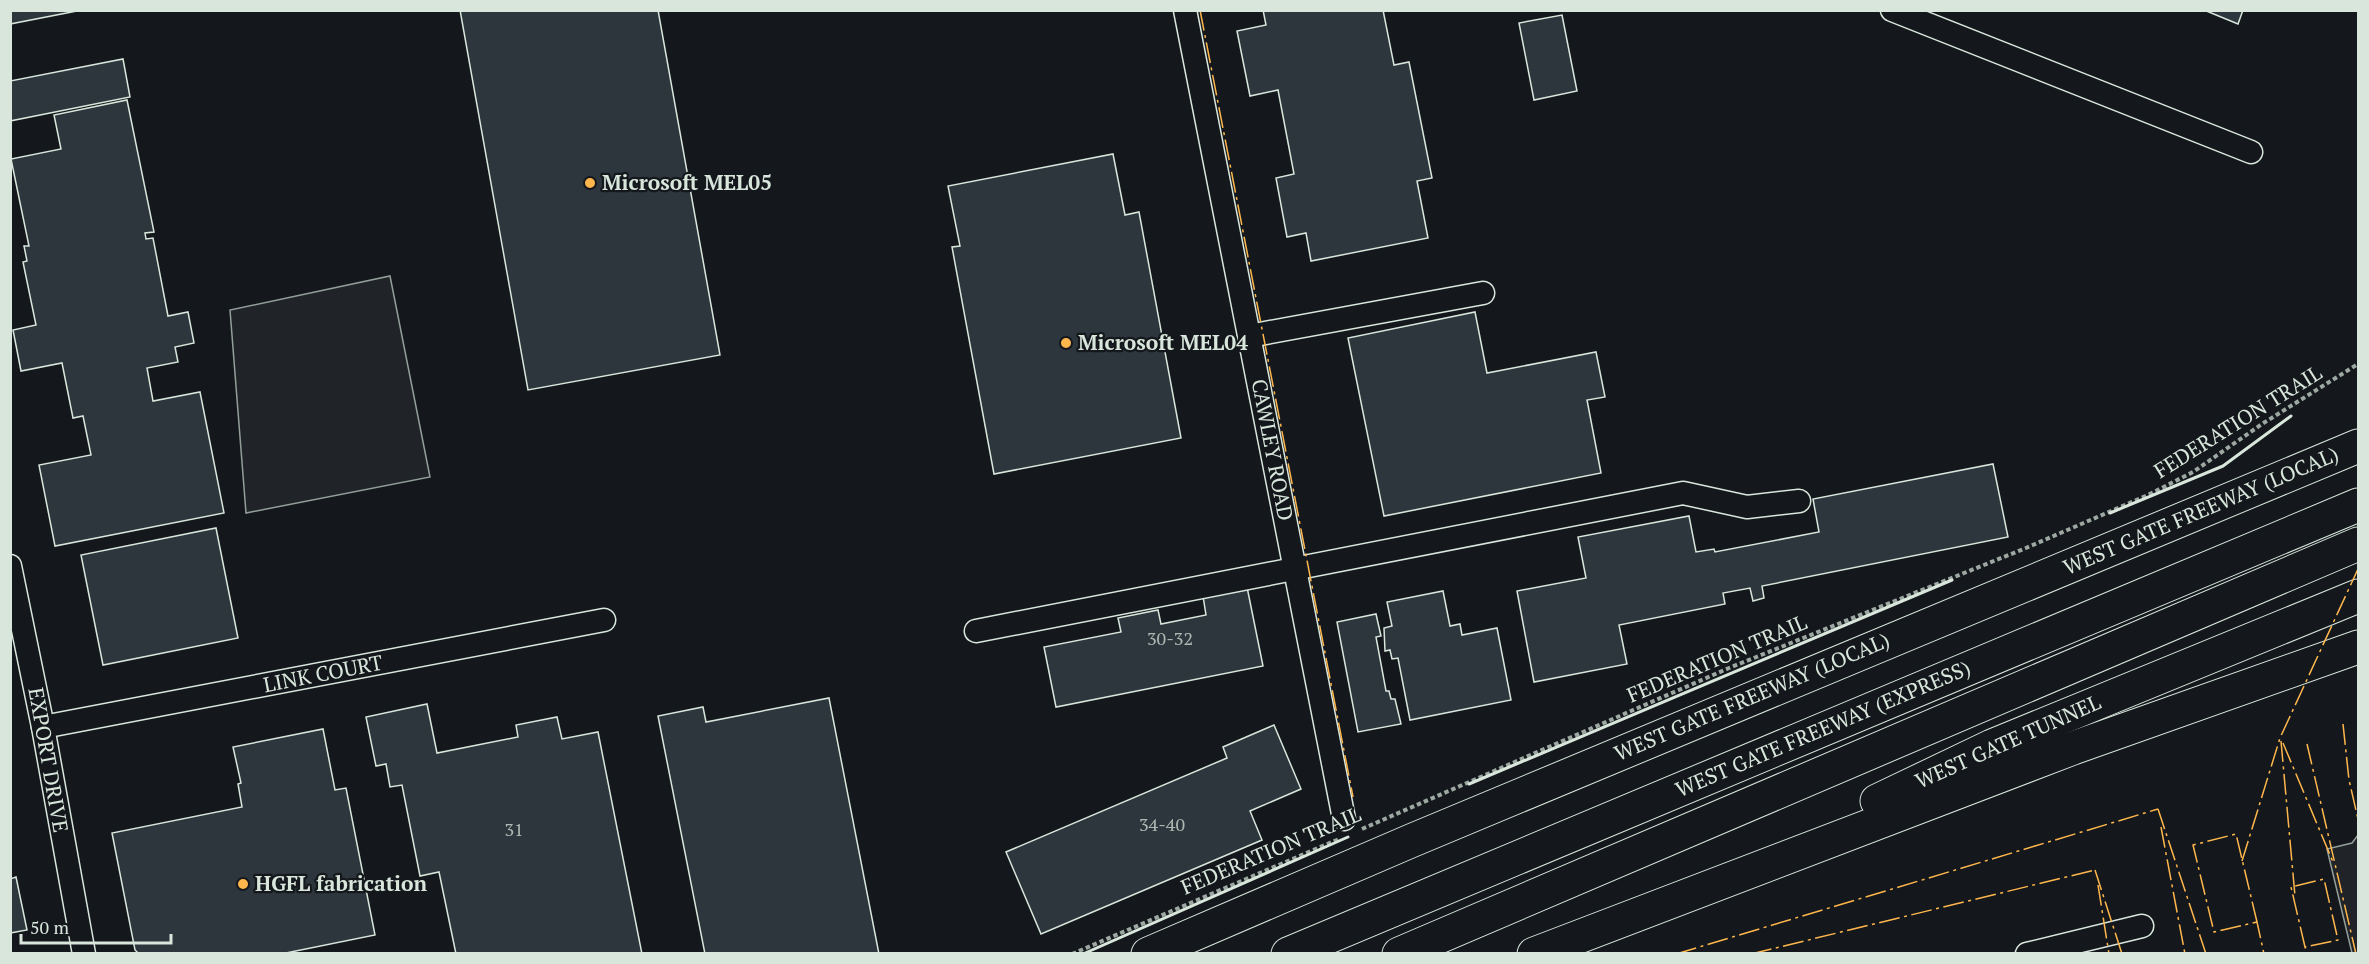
<svg xmlns="http://www.w3.org/2000/svg" width="2369" height="964" viewBox="0 0 2369 964" font-family="'PT Serif',serif">
<rect width="100%" height="100%" fill="#14181c"/>
<g fill="#202428" stroke="#939e99" stroke-width="1.5">
<path d="M390,276L430,477L246,513L230,310Z"/>
<path d="M2358,835V953H2352L2327,849L2352,843Z"/>
</g>
<g fill="#2c363c" stroke="#d8e6dc" stroke-width="1.5">
<path d="M10,10H82L10,24Z"/>
<path d="M460,10H658L720,355L528,390Z"/>
<path d="M1263,10H1383L1394,65L1409,62L1432,178L1417,181L1428,238L1311,261L1306,233L1287,237L1276,178L1294,174L1278,90L1250,96L1237,31L1266,25Z"/>
<path d="M2204,10H2243L2238,24Z"/>
<path d="M1562,15L1577,91L1534,100L1519,23Z"/>
<path d="M123,59L130,97L10,121V81Z"/>
<path d="M127,100L154,232L145,233L146,239L153,238L168,316L188,312L194,343L175,347L178,362L147,368L153,401L200,392L224,513L55,546L39,465L91,455L83,416L73,418L62,363L21,371L13,330L36,325L23,262L27,261L24,246H29L11,159L61,149L54,115Z"/>
<path d="M1113,154L1125,215L1139,212L1181,438L994,474L952,247L960,246L948,186Z"/>
<path d="M1475,312L1487,373L1596,352L1605,397L1587,400L1601,473L1384,516L1348,338Z"/>
<path d="M1993,464L2008,537L1762,586L1764,598L1753,601L1750,588L1723,593L1725,604L1619,625L1627,664L1534,682L1517,591L1586,578L1578,537L1689,516L1696,552L1714,549L1715,552L1819,532L1813,499Z"/>
<path d="M216,528L238,638L103,665L81,555Z"/>
<path d="M1247,587L1263,666L1056,707L1044,647L1121,632L1118,618L1158,610L1161,624L1206,615L1203,596Z"/>
<path d="M1443,591L1450,626L1460,624L1462,635L1497,628L1511,700L1410,720L1398,658L1392,659L1390,650L1385,651L1384,628L1392,626L1387,602Z"/>
<path d="M1376,614L1381,636L1376,637L1386,691H1389L1391,699H1395L1401,724L1358,732L1337,622Z"/>
<path d="M829,698L879,954H705L658,716L703,707L706,722Z"/>
<path d="M427,704L437,753L518,737L516,725L557,717L562,739L598,732L642,954H456L439,872L420,876L402,785L390,787L386,764L376,766L366,717Z"/>
<path d="M1274,725L1301,789L1250,811L1262,840L1041,934L1006,852L1227,758L1223,747Z"/>
<path d="M323,729L335,790L346,788L375,935L281,954H139L135,950L112,833L242,807L238,784L241,783L233,747Z"/>
<path d="M16,877L27,930L10,933V879Z"/>
</g>
<g fill="none" stroke-linecap="round" stroke-linejoin="round">
<defs>
<g id="minor">
<path d="M1185,10L1344,819"/>
<path d="M1892,10L2251,152"/>
<path d="M1249,336L1483,293"/>
<path d="M10,566L43,727L84,954"/>
<path d="M976,631L1683,493L1747,507L1799,501"/>
<path d="M43,727L604,620"/>
<path d="M2027,954L2142,926"/>
</g>
<g id="highway">
<path d="M1877,801L1992,746L2358,596"/>
<path d="M1148,954L1413,840L2358,446"/>
<path d="M1288,954L2358,505"/>
<path d="M1399,954L2358,544"/>
<path d="M1534,954L2073,748L2358,647"/>
</g>
</defs>
<use href="#minor" stroke="#d8e6dc" stroke-width="25"/>
<use href="#highway" stroke="#d8e6dc" stroke-width="35"/>
<g stroke="#9da8a2" stroke-width="4" stroke-dasharray="4.5 3" stroke-linecap="butt">
<path d="M1362,829L1729,668L2026,548L2148,495L2193,472L2262,424L2358,364"/>
<path d="M1072,954L1339,839"/>
</g>
<use href="#minor" stroke="#14181c" stroke-width="22"/>
<use href="#highway" stroke="#14181c" stroke-width="33"/>
<g stroke="#d8e6dc" stroke-width="3">
<path d="M2110,513L2223,466L2291,416"/>
<path d="M1469,784L1952,580"/>
<path d="M1083,954L1348,837"/>
</g>
<g stroke="#ffb74d" stroke-width="1.5" stroke-dasharray="21 4.5 3 4.5" stroke-linecap="butt">
<path d="M1200,10L1353,797"/>
<path d="M2343,724L2349,780L2358,819"/>
<path d="M2281,741L2295,896"/>
<path d="M2283,743L2333,862"/>
<path d="M2307,744L2356,954"/>
<path d="M2158,809L2206,954"/>
<path d="M2161,827L2185,954"/>
<path d="M2242,861L2280,738L2358,569"/>
<path d="M2095,870L2122,954"/>
<path d="M2098,885L2109,954"/>
<path d="M2257,922L2236,834L2193,845L2214,932L2257,922L2264,954"/>
<path d="M2305,947L2291,887L2324,879L2338,940L2305,947L2307,954"/>
<path d="M1676,954L2158,809"/>
<path d="M1751,954L2095,870"/>
</g>
</g>
<g fill="#ffb74d" stroke="#14181c" stroke-width="2">
<circle cx="590" cy="183" r="6"/>
<circle cx="1066" cy="343" r="6"/>
<circle cx="243" cy="884" r="6"/>
</g>
<g text-anchor="middle" stroke-width="4.5" stroke-linejoin="round" paint-order="stroke">
<g font-size="18" fill="#adbab4">
<text x="1170" y="645">30-32</text>
<text x="1162" y="831">34-40</text>
<text x="514" y="836">31</text>
</g>
<g font-size="21" font-weight="bold" fill="#d8e6dc" stroke="#14181c" text-anchor="start">
<text x="602" y="190">Microsoft MEL05</text>
<text x="1078" y="350">Microsoft MEL04</text>
<text x="255" y="891">HGFL fabrication</text>
</g>
<g font-size="21" fill="#d8e6dc" stroke="#14181c">
<text transform="translate(2238 422) rotate(-32)" y="7">FEDERATION TRAIL</text>
<text transform="translate(1272 450) rotate(79)" y="7">CAWLEY ROAD</text>
<text transform="translate(2201 511) rotate(-23)" y="7">WEST GATE FREEWAY (LOCAL)</text>
<text transform="translate(1717 659) rotate(-23)" y="7">FEDERATION TRAIL</text>
<text transform="translate(323 674) rotate(-11)" y="7">LINK COURT</text>
<text transform="translate(1752 697) rotate(-23)" y="7">WEST GATE FREEWAY (LOCAL)</text>
<text transform="translate(1823 729) rotate(-23)" y="7">WEST GATE FREEWAY (EXPRESS)</text>
<text transform="translate(2008 742) rotate(-24)" y="7">WEST GATE TUNNEL</text>
<text transform="translate(48 760) rotate(80)" y="7">EXPORT DRIVE</text>
<text transform="translate(1271 851) rotate(-23)" y="7">FEDERATION TRAIL</text>
</g>
</g>
<rect width="2369" height="964" fill="none" stroke="#d8e6dc" stroke-width="24"/>
<path d="M21 934v9h150v-9" fill="none" stroke="#d8e6dc" stroke-width="3"/>
<text x="30" y="934" font-size="18" fill="#d8e6dc" stroke="#14181c" stroke-width="4.5" paint-order="stroke">50 m</text>
</svg>
